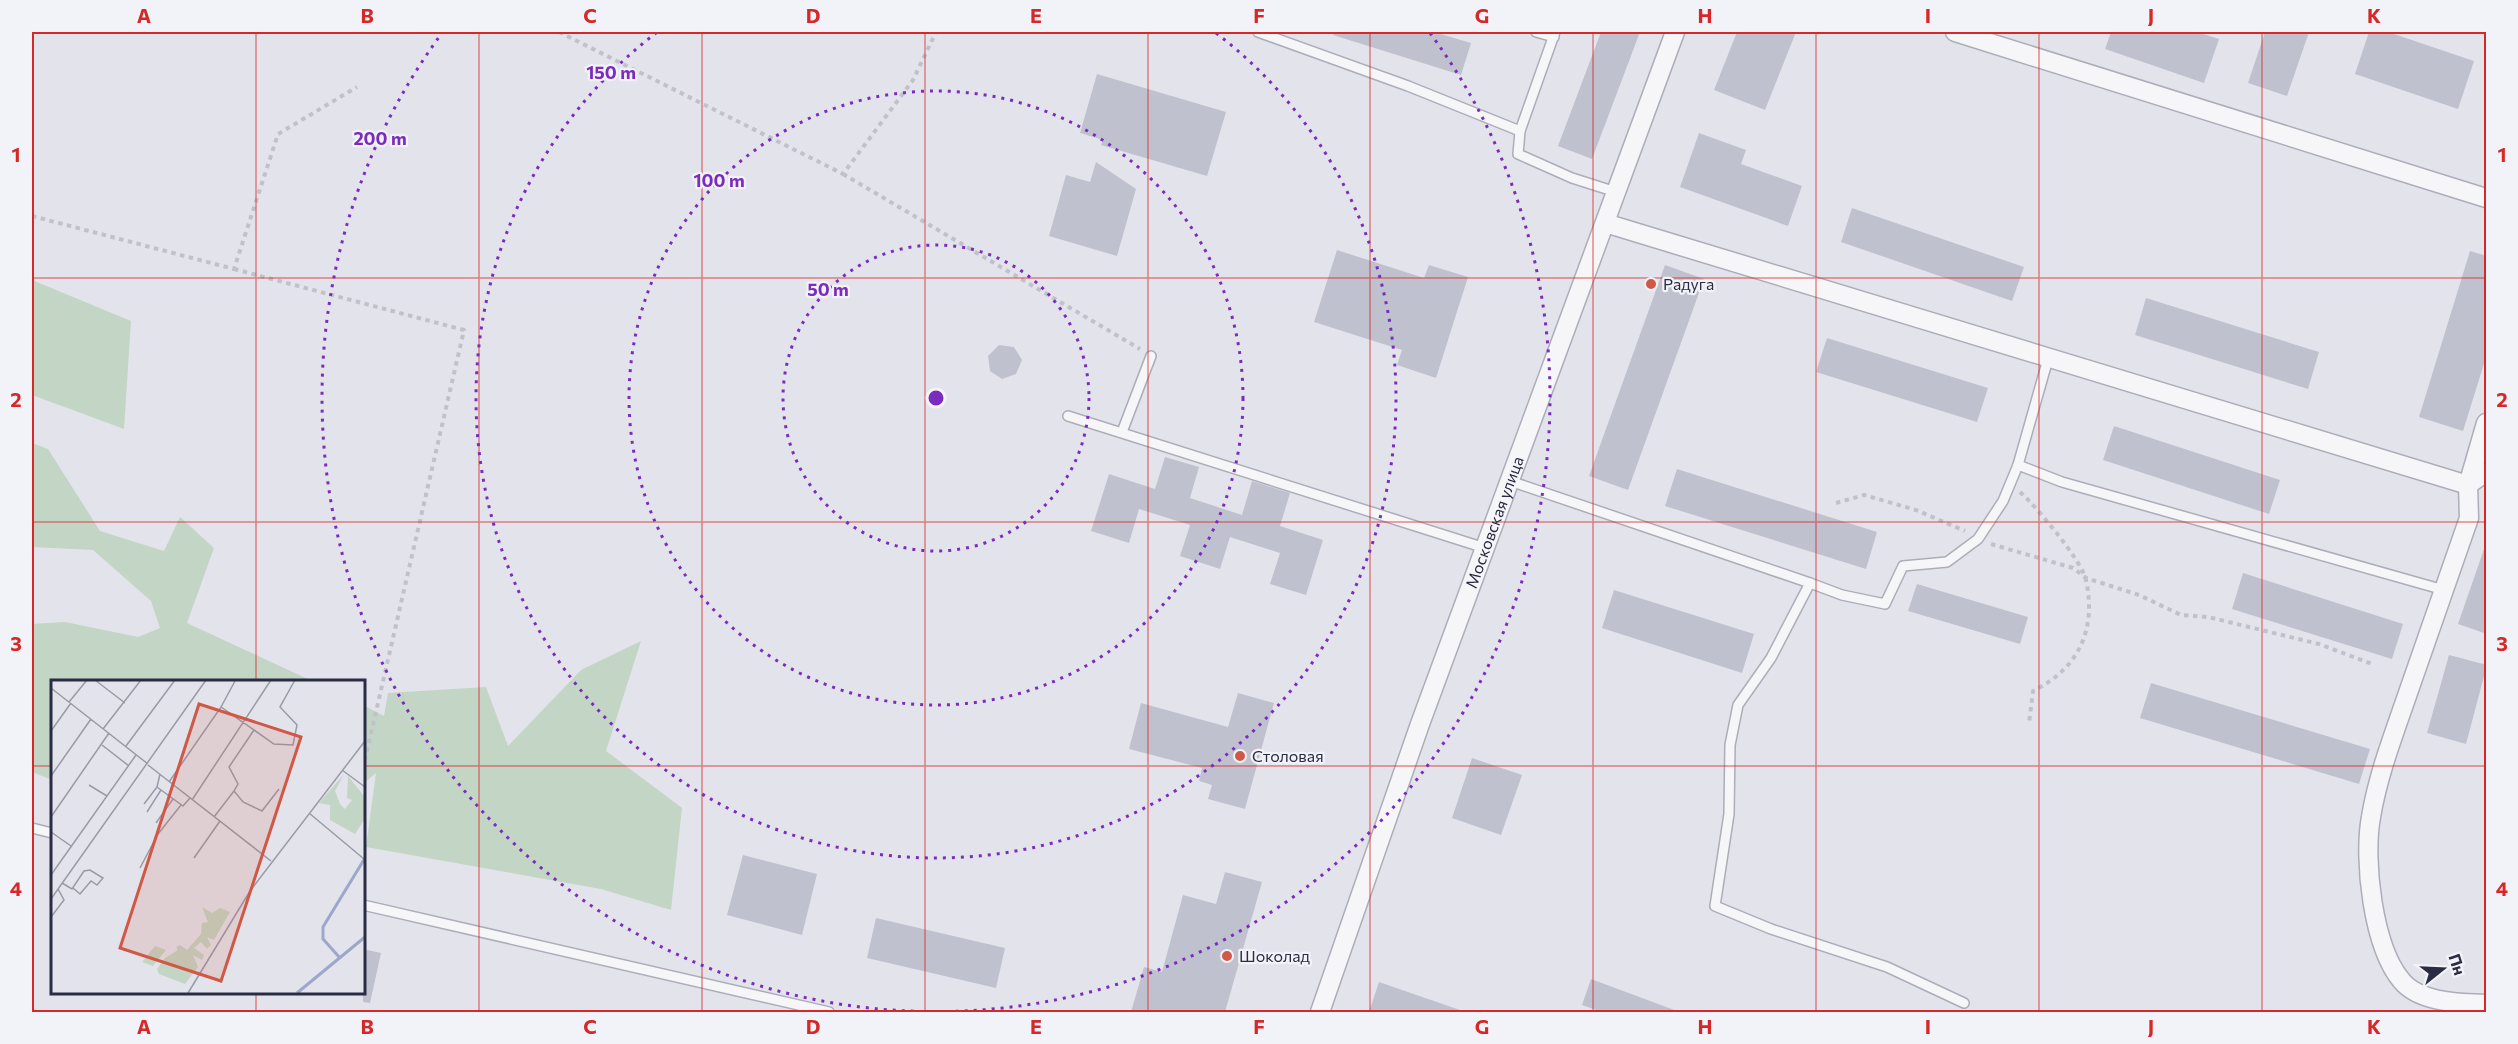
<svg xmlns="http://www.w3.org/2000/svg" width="2518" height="1044" viewBox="0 0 2518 1044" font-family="Commissioner,sans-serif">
<rect width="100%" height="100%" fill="#e3e4eb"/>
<g fill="#c3d5c4">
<path d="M32,280L131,321L124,429L32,395Z"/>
<path d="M32,443L48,449L100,531L164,551L180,517L214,548L187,623L312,681H52V780L32,772V624L65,622L138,637L160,628L151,601L93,550L32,547Z"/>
<path d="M641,641L606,751L682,808L671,910L601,889L366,847L376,773L363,784V705L384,716L388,693L486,687L508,746L581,670Z"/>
</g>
<g fill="#c0c1ce">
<path d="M1334,32H1434L1471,43L1461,75L1333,35Z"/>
<path d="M1601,32H1640L1592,159L1558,146Z"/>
<path d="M1737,32H1796L1765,110L1714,90Z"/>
<path d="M2111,32H2197L2219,39L2204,83L2105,49Z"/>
<path d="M2265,32H2309L2287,96L2248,83Z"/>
<path d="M2369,32H2388L2474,61L2458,109L2355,74Z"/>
<path d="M1097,74L1226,112L1207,176L1101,145L1103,140L1080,133Z"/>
<path d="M1699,133L1746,150L1741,164L1802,186L1788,226L1680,187Z"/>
<path d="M1096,162L1136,189L1117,256L1049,236L1066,175L1090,182Z"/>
<path d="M1852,208L2024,267L2012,301L1841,242Z"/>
<path d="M1337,250L1424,278L1429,265L1468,277L1436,378L1397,365L1402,350L1314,322Z"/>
<path d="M2470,251L2487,256V354L2463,431L2419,417Z"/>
<path d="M1665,265L1704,279L1628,490L1589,476Z"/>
<path d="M2146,298L2319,352L2308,389L2135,335Z"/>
<path d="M1827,338L1988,388L1977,422L1816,372Z"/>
<path d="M999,345L1014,347L1022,360L1016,374L1002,379L990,371L988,356Z"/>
<path d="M2114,426L2280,480L2269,514L2103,460Z"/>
<path d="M1165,457L1199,467L1190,498L1242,515L1252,481L1290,493L1280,526L1323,540L1306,595L1270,584L1280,553L1230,537L1220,569L1180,556L1190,525L1139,509L1129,543L1091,531L1109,474L1155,489Z"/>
<path d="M1677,469L1877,532L1866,569L1665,506Z"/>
<path d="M2484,549H2487V634L2458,624Z"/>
<path d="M2243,573L2403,624L2392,659L2232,609Z"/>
<path d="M1917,584L2028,617L2020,644L1908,611Z"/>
<path d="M1614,590L1754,634L1742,673L1602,628Z"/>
<path d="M2449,655L2487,665L2466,744L2427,733Z"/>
<path d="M2151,683L2370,749L2359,784L2140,718Z"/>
<path d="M1238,693L1274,703L1245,809L1208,799L1212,785L1199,781L1202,768L1129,749L1141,703L1228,727Z"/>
<path d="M1472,758L1522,775L1501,835L1452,818Z"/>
<path d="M743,855L817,874L802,935L727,915Z"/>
<path d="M1225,872L1262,882L1225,1012H1131L1144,967L1162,972L1183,895L1216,904Z"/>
<path d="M876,918L1005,948L996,988L867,958Z"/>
<path d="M363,949L381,953L370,1003L363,1002Z"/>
<path d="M1591,979L1677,1011L1676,1012H1602L1582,1005Z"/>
<path d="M1379,982L1460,1010L1459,1012H1369Z"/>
</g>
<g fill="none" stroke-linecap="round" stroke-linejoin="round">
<defs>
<g id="service">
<path d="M1258,32L1408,86L1520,131"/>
<path d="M1536,32L1554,37"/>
<path d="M1555,32L1520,131L1518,154L1572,178L1616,192"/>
<path d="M1068,416L1485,548"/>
<path d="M1122,432L1151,356"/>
<path d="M2018,465L2048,359"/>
<path d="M1510,481L1810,583"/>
<path d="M32,828L52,833"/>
<path d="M363,905L829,1012"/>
<path d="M1964,1003L1887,967L1771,929L1715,906L1729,814L1730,745L1738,705L1771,658L1810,583L1842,595L1885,604L1903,566L1947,562L1978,539L2003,501L2018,465L2062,482L2444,590"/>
</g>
<g id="minor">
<path d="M1955,32L2486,198"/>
<path d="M1605,223L2468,485L2486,472"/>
<path d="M2486,423L2468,485L2469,518C2449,575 2429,633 2409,690C2395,731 2378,774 2371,817C2363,860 2373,946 2401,980C2419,1003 2460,1003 2486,1004"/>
<path id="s1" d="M1320,1012L1420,724L1675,32"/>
</g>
</defs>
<use href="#service" stroke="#acadb9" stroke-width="12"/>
<use href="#minor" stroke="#acadb9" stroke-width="21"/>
<g stroke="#c1c1ca" stroke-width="4" stroke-dasharray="4.5 4.5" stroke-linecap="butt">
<path d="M559,32L843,174L913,80L936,32"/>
<path d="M843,174L1140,349"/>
<path d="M32,216L234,269L278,134L357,87"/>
<path d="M234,269L464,330L363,768"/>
<path d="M2020,492C2036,506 2082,561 2086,580C2097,630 2078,669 2033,691L2029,723"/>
<path d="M1836,503L1864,495L1916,510L1965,531"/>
<path d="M1991,544L2073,568L2086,578L2139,595L2181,615L2208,617L2319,644L2372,664"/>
</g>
<use href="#service" stroke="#f6f6f9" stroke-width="9"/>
<use href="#minor" stroke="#f6f6f9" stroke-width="18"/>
</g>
<path fill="none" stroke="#d62828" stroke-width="1.5" stroke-opacity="0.55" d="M256,32V681M479,32V1012M702,32V1012M925,32V1012M1148,32V1012M1370,32V1012M1593,32V1012M1816,32V1012M2039,32V1012M2262,32V1012M32,278H2486M32,522H2486M32,766H52M363,766H2486M256,992V1012"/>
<g fill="none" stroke="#7b2cbf" stroke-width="3" stroke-dasharray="3 6">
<circle cx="936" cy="398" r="153"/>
<circle cx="936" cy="398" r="307"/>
<path d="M1216 33A460 460 0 1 1 656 33"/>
<path d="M1430 33A614 614 0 1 1 442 33"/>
</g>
<g fill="#d15846" stroke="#f2f3f8" stroke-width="2">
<circle cx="1651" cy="284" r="6"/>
<circle cx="1240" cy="756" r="6"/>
<circle cx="1227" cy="956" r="6"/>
</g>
<g text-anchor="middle" stroke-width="4.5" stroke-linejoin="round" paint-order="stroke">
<g font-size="16" fill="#2a2c44" stroke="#f2f3f8" text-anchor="start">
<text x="1663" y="290">Радуга</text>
<text x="1252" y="762">Столовая</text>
<text x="1239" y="962">Шоколад</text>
</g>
<g font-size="16" fill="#2a2c44" stroke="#f2f3f8">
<text dy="6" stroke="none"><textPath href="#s1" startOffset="520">Московская улица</textPath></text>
</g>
</g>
<g transform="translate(51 680)">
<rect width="314" height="314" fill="#e3e4eb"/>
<path d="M293,94L284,111L289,124L294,129L301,120L296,118L297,96L313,116V140L304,154L279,140V125L268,123ZM151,227L161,233L169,228L179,232L163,260L156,257L160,265L156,269L150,262L143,268L153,275L151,280L142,275L147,287L134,304L108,294L106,289L114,278L127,270L125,267L129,265L136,270L150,254L151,243L157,242ZM104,266L115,270L102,286L91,282Z" fill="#c3d5c4"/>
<path fill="none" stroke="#9da7cb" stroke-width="3" d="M289,278L272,259V247L314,178M246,313L314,257"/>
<path fill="none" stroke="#999aa8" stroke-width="1.5" d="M44,0L74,23M0,8L97,84M18,22L36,0M170,27L184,1M52,49L90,0M203,50L178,87L187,104L183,111L192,122L211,131L228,109M0,51L20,23M51,65L78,86M75,66L124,0M97,85L220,181M291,90L314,107M109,94L106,107L132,126L139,118M0,96L40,39M118,102L170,27L223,64L242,65L246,45L229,27L244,0M38,105L56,116M141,120L220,0M93,124L106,107M96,132L110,110M258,133L313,179M0,137L58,53M163,137L183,111M105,143L122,119M0,152L20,166M143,178L169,141M89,188L107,154L130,125M0,195L85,75M11,203L21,209L33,191L39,190L52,198L46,205L40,201L29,214L22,208M0,219L155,0M0,237L13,220L7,209M137,313L199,211L314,61"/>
<path fill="#d15846" fill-opacity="0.15" stroke="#d15846" stroke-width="3" d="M148,24L250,57L170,301L69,268Z"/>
<rect width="314" height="314" fill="none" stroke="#2a2c44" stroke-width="3"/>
</g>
<circle cx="936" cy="398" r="9" fill="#7b2cbf" stroke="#f2f3f8" stroke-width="3"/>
<g font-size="18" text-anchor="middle" font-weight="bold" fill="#7b2cbf" stroke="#f2f3f8" stroke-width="4.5" stroke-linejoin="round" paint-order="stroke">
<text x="611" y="79">150 m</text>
<text x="380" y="145">200 m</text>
<text x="719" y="187">100 m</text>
<text x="828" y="296">50 m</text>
</g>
<rect width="2518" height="1044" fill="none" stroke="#f2f3f8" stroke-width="66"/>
<g transform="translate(2443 969) rotate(72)" stroke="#f2f3f8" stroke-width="4.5" paint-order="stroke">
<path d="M0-4.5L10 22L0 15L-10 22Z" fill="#2a2c44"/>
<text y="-9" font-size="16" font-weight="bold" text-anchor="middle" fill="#2a2c44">Пн</text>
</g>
<rect x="33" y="33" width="2452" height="978" fill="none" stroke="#d62828" stroke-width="2"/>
<g font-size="20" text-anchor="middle" font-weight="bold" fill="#d62828">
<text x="144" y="23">A</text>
<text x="367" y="23">B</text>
<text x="590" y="23">C</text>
<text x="813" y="23">D</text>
<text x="1036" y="23">E</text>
<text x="1259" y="23">F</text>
<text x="1482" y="23">G</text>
<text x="1705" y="23">H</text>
<text x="1928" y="23">I</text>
<text x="2151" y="23">J</text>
<text x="2374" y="23">K</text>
<text x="16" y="162">1</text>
<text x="2502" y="162">1</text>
<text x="16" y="407">2</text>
<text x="2502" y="407">2</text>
<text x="16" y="651">3</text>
<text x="2502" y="651">3</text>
<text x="16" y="896">4</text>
<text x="2502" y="896">4</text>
<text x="144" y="1034">A</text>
<text x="367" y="1034">B</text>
<text x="590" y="1034">C</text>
<text x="813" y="1034">D</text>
<text x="1036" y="1034">E</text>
<text x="1259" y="1034">F</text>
<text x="1482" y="1034">G</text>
<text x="1705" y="1034">H</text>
<text x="1928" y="1034">I</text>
<text x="2151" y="1034">J</text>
<text x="2374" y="1034">K</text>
</g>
</svg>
